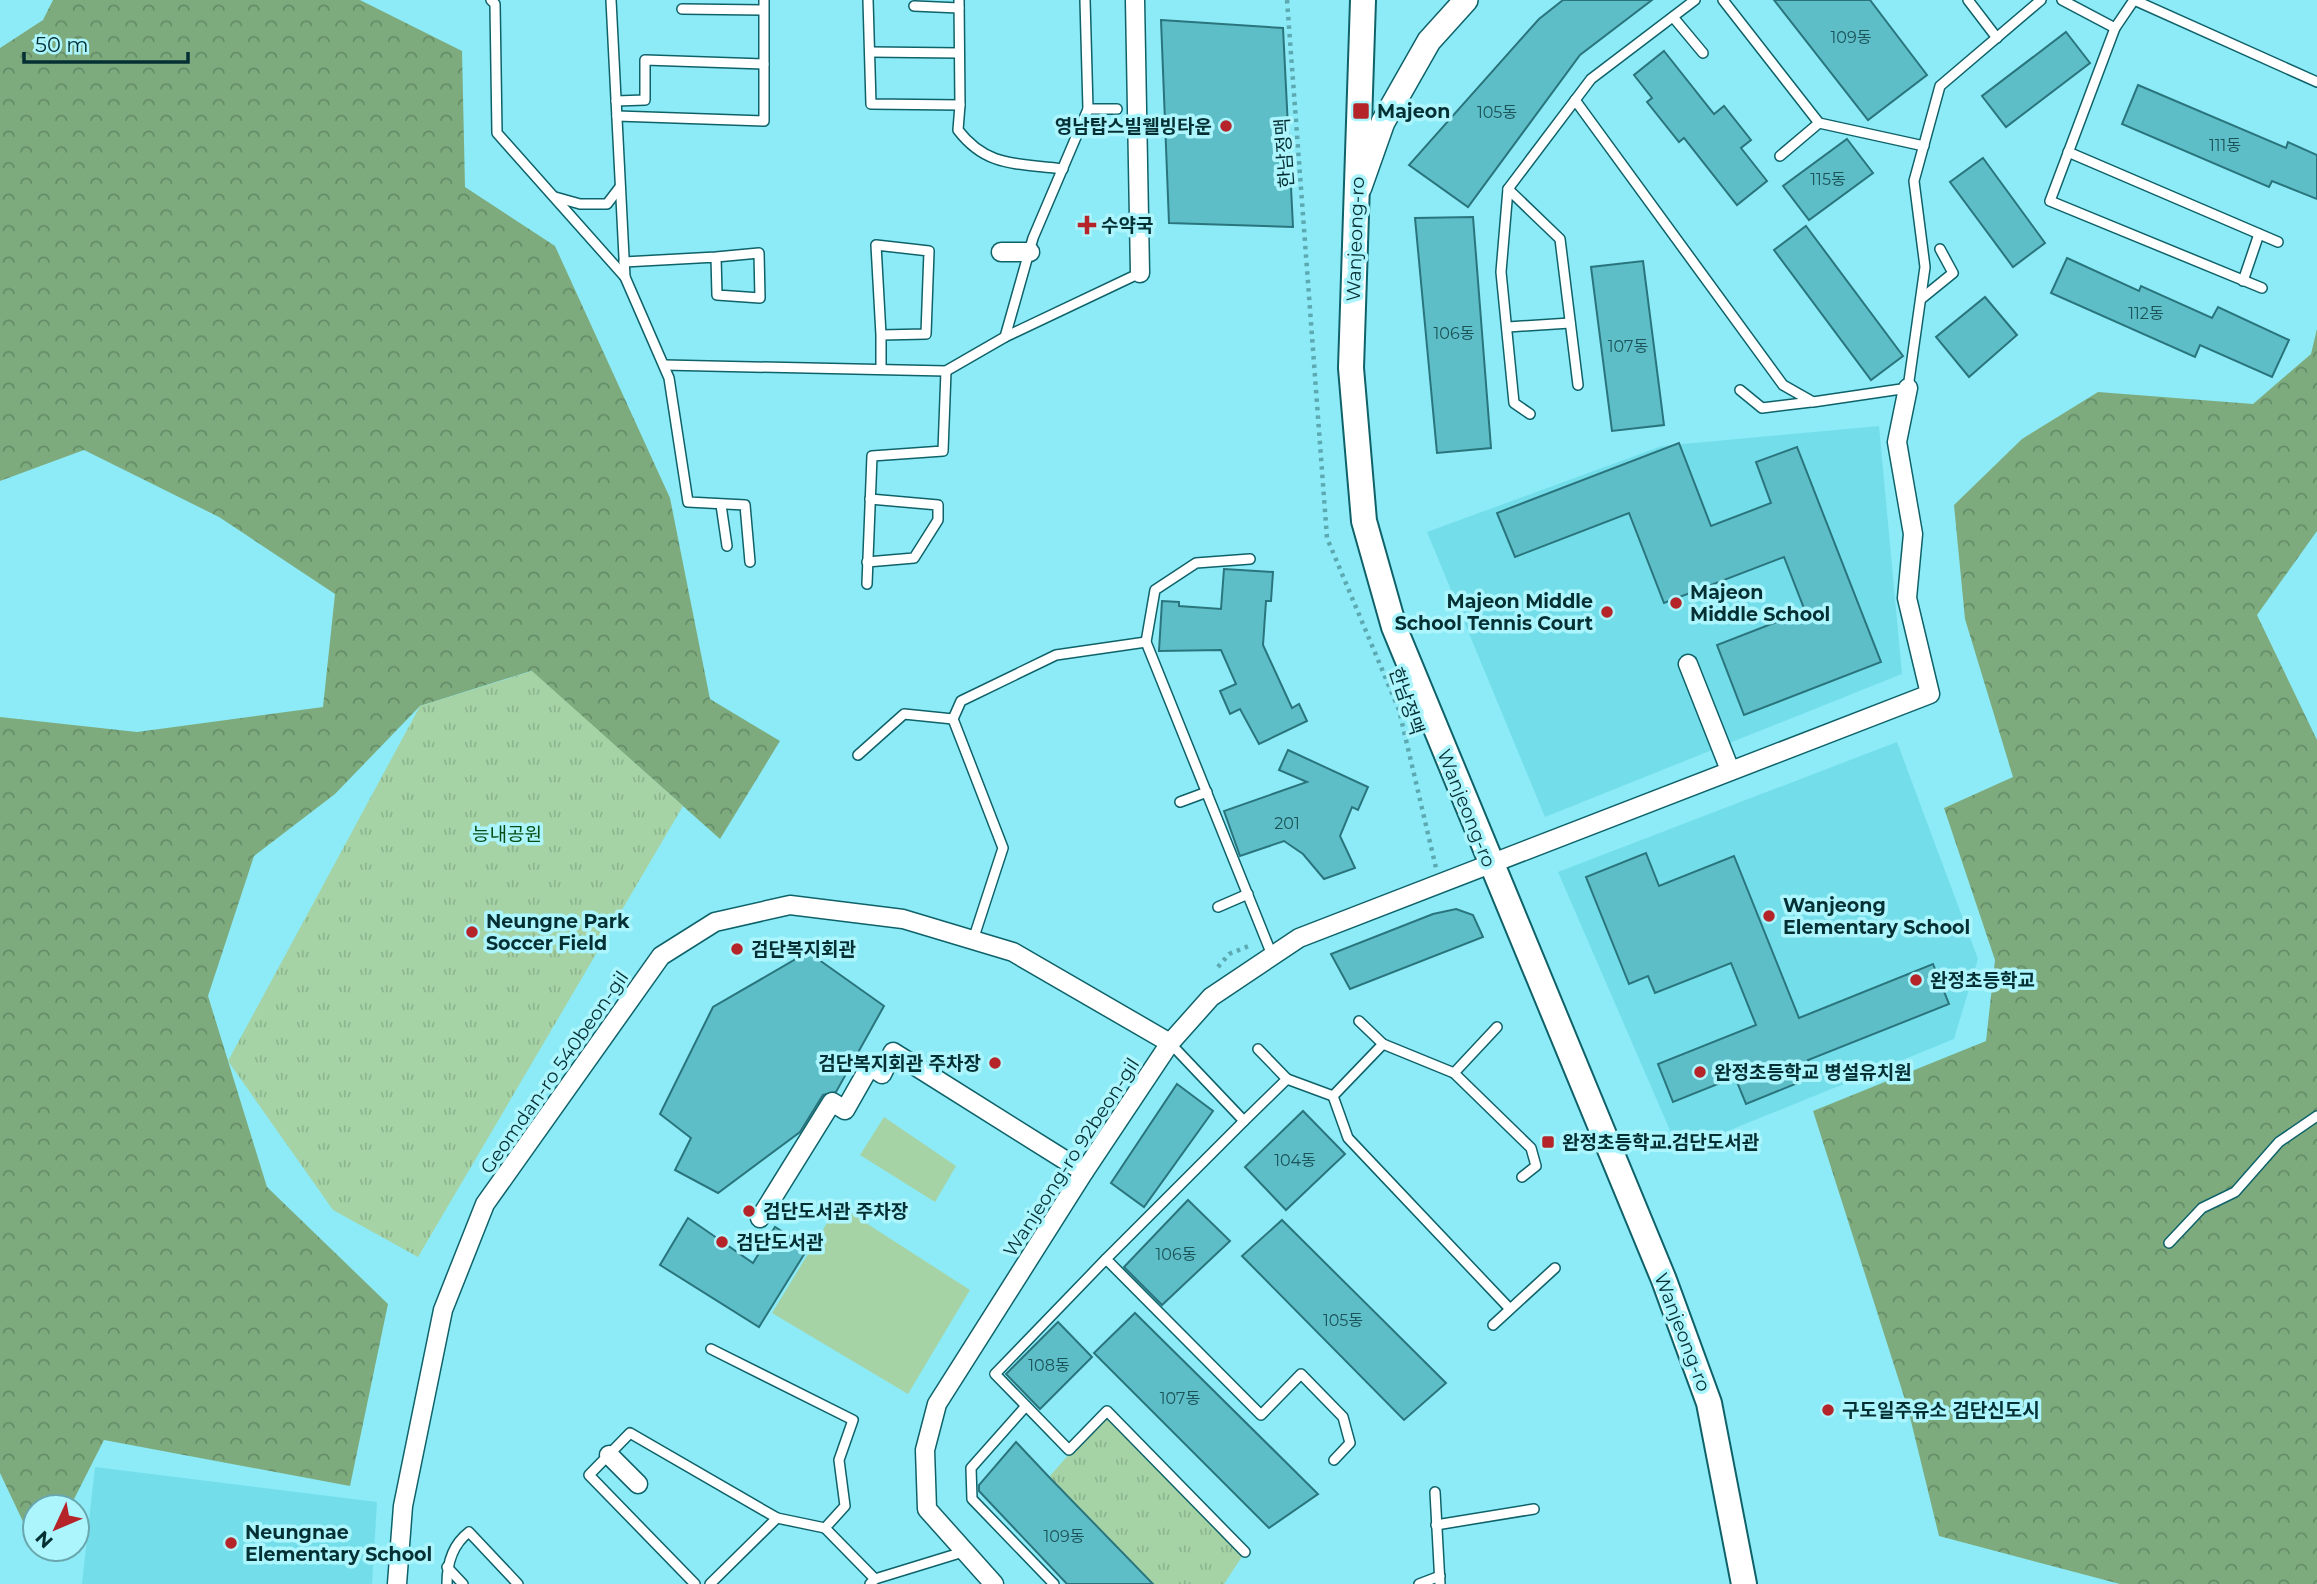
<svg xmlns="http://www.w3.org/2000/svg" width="2317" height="1584" viewBox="0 0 2317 1584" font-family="Montserrat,'Noto Sans KR',sans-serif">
<defs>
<pattern id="forest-crowns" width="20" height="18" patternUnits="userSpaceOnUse" patternTransform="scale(1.75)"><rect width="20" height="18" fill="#7eab7e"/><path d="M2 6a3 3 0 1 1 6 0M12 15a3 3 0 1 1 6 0" fill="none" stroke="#658c68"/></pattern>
<pattern id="park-tufts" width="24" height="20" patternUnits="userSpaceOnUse" patternTransform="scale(1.75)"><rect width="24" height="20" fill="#a6d3a6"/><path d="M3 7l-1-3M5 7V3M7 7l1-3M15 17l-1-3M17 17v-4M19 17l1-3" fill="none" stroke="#8db590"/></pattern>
</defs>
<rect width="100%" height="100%" fill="#8cebf6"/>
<g fill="#73deea">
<path d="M1879,426L1902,674L1545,817L1427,532L1662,446Z"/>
<path d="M1897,742L1978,959L1954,1039L1679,1151L1558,872Z"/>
<path d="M95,1467L377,1502L372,1584H82Z"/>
</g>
<g fill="#a6d3a6">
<path d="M884,1117L956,1166L935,1202L860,1155Z"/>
<path d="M838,1205L970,1290L908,1394L772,1313Z"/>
</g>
<g fill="url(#forest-crowns)">
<path d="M53,0H360L462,51L465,187L555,246L670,498L710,699L780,741L720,839L531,671L420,706L335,794L254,856L208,996L267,1187L388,1304L350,1486L104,1440L70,1507H35V1547L0,1473V717L137,732L323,707L335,594L219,517L84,450L0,481V48L43,20Z"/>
<path d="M2317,329V531L2257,615L2317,740V1584H2120L1939,1536L1908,1409L1813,1111L1986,1041L1995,960L1944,808L2013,777L1965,619L1954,505L2022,439L2098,392L2253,404L2311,354Z"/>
</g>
<g fill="url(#park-tufts)">
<path d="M532,671L683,806L418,1257L333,1210L228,1061L420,706Z"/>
<path d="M1107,1411L1245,1552L1224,1584H1153L1049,1477Z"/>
</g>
<g fill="#5ebec8" stroke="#2a757d" stroke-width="2">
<path d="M1563,0H1652L1580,55L1468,207L1409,165L1539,19Z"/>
<path d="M1774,0H1870L1927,75L1868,120Z"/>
<path d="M1161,20L1283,28L1293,227L1169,223Z"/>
<path d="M2066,32L2090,63L2006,127L1982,96Z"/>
<path d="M1664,51L1714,114L1724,106L1751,140L1741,148L1767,181L1737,205L1684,138L1679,142L1647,102L1652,98L1634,75Z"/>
<path d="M2138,85L2286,148L2288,142L2317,155V199L2272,181L2269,187L2122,124Z"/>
<path d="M1847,139L1873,173L1809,220L1783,186Z"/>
<path d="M1983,158L2045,243L2013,267L1950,182Z"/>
<path d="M1473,217L1491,448L1437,453L1415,218Z"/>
<path d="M1806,226L1903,356L1871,380L1774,250Z"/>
<path d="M2067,258L2139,291L2141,286L2212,318L2218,307L2289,340L2272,377L2200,345L2195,357L2051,293Z"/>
<path d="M1643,261L1664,425L1612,431L1591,267Z"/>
<path d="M1985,297L2017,335L1969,377L1936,337Z"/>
<path d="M1679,443L1711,526L1771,503L1756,462L1797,447L1881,662L1744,715L1717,645L1805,611L1784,557L1664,603L1629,513L1515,557L1497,513Z"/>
<path d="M1224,569L1273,572L1271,601H1266L1263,645L1292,708L1299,704L1307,721L1259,744L1240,709L1230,714L1220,691L1236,684L1221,650L1159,651L1162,601L1179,602V606L1221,609Z"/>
<path d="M1288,750L1368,787L1358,810L1352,807L1340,836L1355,868L1324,879L1303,854L1284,841L1240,856L1224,811L1307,782L1279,770Z"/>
<path d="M1646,853L1659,886L1734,856L1799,1018L1933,964L1949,1004L1808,1060L1815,1076L1746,1104L1735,1077L1673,1102L1658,1064L1756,1025L1731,963L1655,993L1648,976L1629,984L1586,877Z"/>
<path d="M1456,909L1473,915L1483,937L1350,989L1331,954L1433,914Z"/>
<path d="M808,952L884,1006L836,1092L823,1095L800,1132L718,1193L675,1170L691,1138L660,1114L713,1007Z"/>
<path d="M1177,1084L1213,1111L1144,1207L1111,1183Z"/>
<path d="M1303,1111L1345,1154L1286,1210L1245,1167Z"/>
<path d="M1188,1200L1230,1241L1162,1305L1124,1267Z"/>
<path d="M688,1218L753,1263L775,1227L808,1248L759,1327L660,1265Z"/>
<path d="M1282,1220L1446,1383L1404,1420L1242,1256Z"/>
<path d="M1135,1313L1318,1494L1269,1528L1094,1353Z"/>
<path d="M1058,1322L1092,1357L1040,1409L1006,1374Z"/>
<path d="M1016,1442L1049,1477L1153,1584H1067L979,1491V1485Z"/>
</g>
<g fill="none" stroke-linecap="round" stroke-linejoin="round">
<defs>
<g id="service">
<path d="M491,0L495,4L497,133L625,277L669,378L688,502L745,505L750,562"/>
<path d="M611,0L625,277"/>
<path d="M868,0L871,104L960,105L958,130C987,168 1018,163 1063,169"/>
<path d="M959,0L960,105"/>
<path d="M1723,0L1819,123"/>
<path d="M1968,0L1997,38"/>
<path d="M2062,0L2115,28"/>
<path d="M2134,0L2115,28L2050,201L2262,288"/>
<path d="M2134,0L2317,82"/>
<path d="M914,6L959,8"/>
<path d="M682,9L763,10"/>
<path d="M1673,17L1703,53"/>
<path d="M870,52L959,53"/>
<path d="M1575,100L1783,385L1813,402L1908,388L1925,267L1914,181L1940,86L2041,0"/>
<path d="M616,101L645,100V60L764,64"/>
<path d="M1088,109H1117"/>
<path d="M617,116L764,121V0"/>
<path d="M2068,152L2278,242"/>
<path d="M1780,156L1819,123L1924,146"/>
<path d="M1508,189L1560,239L1578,385"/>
<path d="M555,197L580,204H607L620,187"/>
<path d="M624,262L716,257L717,295L760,298L759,253L716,257"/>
<path d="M2243,281L2259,234"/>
<path d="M1921,299L1953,273L1940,249"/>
<path d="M1508,327L1570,323"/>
<path d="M1005,337L1140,273"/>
<path d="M664,365L946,371L1005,337L1033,238L1088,109L1085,0"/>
<path d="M881,369V335L926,334L929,251L876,245L881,335"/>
<path d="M1740,390L1762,408L1811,402"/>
<path d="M1530,414L1514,403L1501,272L1508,189L1591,79L1695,0"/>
<path d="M721,505L727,546"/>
<path d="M1250,559L1196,563L1155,590L1146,642L1272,955"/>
<path d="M867,562L914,558L938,520V505L870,499"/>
<path d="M867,584L872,456L943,451L946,371"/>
<path d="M858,755L904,714L953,719"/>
<path d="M1180,802L1207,792"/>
<path d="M1218,907L1248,894"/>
<path d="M973,940L1003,848L953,719L961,701L1056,655L1146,642"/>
<path d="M1359,1021L1383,1044"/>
<path d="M1170,1043L1244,1121L1106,1259L1261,1415L1301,1374L1343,1417L1350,1443L1334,1460"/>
<path d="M1454,1073L1497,1027"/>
<path d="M1287,1079L1333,1096L1383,1044L1454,1073L1531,1148L1536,1166L1522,1177"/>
<path d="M1333,1096L1348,1138L1510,1309"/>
<path d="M1244,1121L1287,1079L1258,1049"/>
<path d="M2169,1243L2202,1208L2235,1192L2279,1142L2317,1116"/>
<path d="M1106,1259L995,1374L1069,1450L1107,1411L1245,1552"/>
<path d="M1493,1325L1555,1268"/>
<path d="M711,1349L853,1420L839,1460L845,1506L825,1528L875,1579"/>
<path d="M1026,1406L971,1468L972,1499L1054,1584"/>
<path d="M1435,1492L1440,1584"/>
<path d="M1436,1525L1534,1509"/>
<path d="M447,1567L463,1584"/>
<path d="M447,1584C447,1563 452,1545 469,1532L518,1584"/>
<path d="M695,1584L589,1475L630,1433L777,1518L825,1528"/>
<path d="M710,1584L777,1518"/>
<path d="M870,1584L875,1579L963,1552"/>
<path d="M1419,1584L1440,1576"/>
</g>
<g id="minor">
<path d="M1135,0L1140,273"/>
<path d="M1001,252H1030"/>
<path d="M1688,664L1730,770"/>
<path d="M760,1218L832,1102L845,1110L870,1066L882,1074L893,1052L1084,1172"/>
<path d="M609,1455L638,1484"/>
<path d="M397,1584L403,1506L443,1310L485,1204L661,956L715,922L790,905L903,919L1013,952L1170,1043"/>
<path d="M994,1584L927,1509L925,1450L937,1404L1084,1172L1170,1043L1211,997L1299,938L1930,694L1907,598L1913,534L1897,442L1908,388"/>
</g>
<path id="tertiary" d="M1360,187L1383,122L1429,41L1466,0"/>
<path id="secondary" d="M1363,0L1351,368L1364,521L1394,627L1664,1280L1709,1403L1744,1584"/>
</defs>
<use href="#service" stroke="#0f6269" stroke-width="12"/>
<use href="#minor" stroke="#0f6269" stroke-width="21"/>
<use href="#tertiary" stroke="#0f6269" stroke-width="26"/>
<use href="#secondary" stroke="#0f6269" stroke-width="28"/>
<g stroke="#5ca9b1" stroke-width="4.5" stroke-dasharray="3.5 5" stroke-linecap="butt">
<path d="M1287,0L1327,538L1399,710L1436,868"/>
<path d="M1218,967L1229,954L1251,945"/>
</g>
<use href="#service" stroke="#fff" stroke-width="9"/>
<use href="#minor" stroke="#fff" stroke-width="18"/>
<use href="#tertiary" stroke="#fff" stroke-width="23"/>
<use href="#secondary" stroke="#fff" stroke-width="24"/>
</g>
<g fill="#b52429" stroke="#acf5fd" stroke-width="2.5">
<rect x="1352" y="102" width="18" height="18" rx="3.5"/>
<circle cx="1226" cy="126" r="7"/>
<path d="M1083.5 214.5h7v7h7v7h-7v7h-7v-7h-7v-7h7z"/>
<circle cx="1676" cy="603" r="7"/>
<circle cx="1607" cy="612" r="7"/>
<circle cx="1769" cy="916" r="7"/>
<circle cx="472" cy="932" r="7"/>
<circle cx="737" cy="949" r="7"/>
<circle cx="1916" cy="980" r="7"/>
<circle cx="995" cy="1063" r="7"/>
<circle cx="1700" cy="1072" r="7"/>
<rect x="1541" y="1135" width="14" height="14" rx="3.5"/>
<circle cx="749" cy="1211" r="7"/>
<circle cx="722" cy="1242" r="7"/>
<circle cx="1828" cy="1410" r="7"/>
<circle cx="231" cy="1543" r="7"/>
</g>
<g text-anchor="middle" stroke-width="7" stroke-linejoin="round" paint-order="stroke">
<g font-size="16" fill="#1a5459">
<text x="1851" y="43">109동</text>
<text x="1497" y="118">105동</text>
<text x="2225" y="151">111동</text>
<text x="1828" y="185">115동</text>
<text x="2146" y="319">112동</text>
<text x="1454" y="339">106동</text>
<text x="1628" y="352">107동</text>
<text x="1287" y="829">201</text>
<text x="1295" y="1166">104동</text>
<text x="1176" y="1260">106동</text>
<text x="1343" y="1326">105동</text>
<text x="1049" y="1371">108동</text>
<text x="1180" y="1404">107동</text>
<text x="1064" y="1542">109동</text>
</g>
<g font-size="19" font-weight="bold" fill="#043034" stroke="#acf5fd" text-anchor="start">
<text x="1377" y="118">Majeon</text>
<text x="1212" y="133" text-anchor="end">영남탑스빌웰빙타운</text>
<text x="1101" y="232">수약국</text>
<text x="1690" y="599">Majeon<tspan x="1690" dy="22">Middle School</tspan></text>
<text x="1593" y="608" text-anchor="end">Majeon Middle<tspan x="1593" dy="22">School Tennis Court</tspan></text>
<text x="1783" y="912">Wanjeong<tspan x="1783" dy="22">Elementary School</tspan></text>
<text x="486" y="928">Neungne Park<tspan x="486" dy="22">Soccer Field</tspan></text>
<text x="751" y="956">검단복지회관</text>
<text x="1930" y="987">완정초등학교</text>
<text x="981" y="1070" text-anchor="end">검단복지회관 주차장</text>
<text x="1714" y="1079">완정초등학교 병설유치원</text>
<text x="1562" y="1149">완정초등학교.검단도서관</text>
<text x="763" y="1218">검단도서관 주차장</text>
<text x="736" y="1249">검단도서관</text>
<text x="1842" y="1417">구도일주유소 검단신도시</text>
<text x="245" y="1539">Neungnae<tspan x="245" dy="22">Elementary School</tspan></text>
</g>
<g font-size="19" fill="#043034" stroke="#acf5fd">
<text transform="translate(1284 153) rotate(-94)" y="7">한남정맥</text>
<text transform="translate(1355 239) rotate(-88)" y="7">Wanjeong-ro</text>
<text transform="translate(1407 701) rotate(71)" y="7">한남정맥</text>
<text transform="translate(1467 808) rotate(68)" y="7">Wanjeong-ro</text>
<text transform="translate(554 1072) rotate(-55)" y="7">Geomdan-ro 540beon-gil</text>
<text transform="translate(1071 1157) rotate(-57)" y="7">Wanjeong-ro 92beon-gil</text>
<text transform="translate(1683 1332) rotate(69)" y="7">Wanjeong-ro</text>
</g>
<g font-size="19" fill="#074e14" stroke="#acf5fd">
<text x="507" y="841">능내공원</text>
</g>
</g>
<g transform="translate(56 1528) rotate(226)"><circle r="33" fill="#acf5fd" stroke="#69a6ad" stroke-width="2"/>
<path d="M0-5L12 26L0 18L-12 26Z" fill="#b52429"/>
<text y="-10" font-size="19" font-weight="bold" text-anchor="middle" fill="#043034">N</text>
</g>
<path d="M24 52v10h164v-10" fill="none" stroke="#043034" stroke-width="3.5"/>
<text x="35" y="52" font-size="21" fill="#043034" stroke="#acf5fd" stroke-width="5" paint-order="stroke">50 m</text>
</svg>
